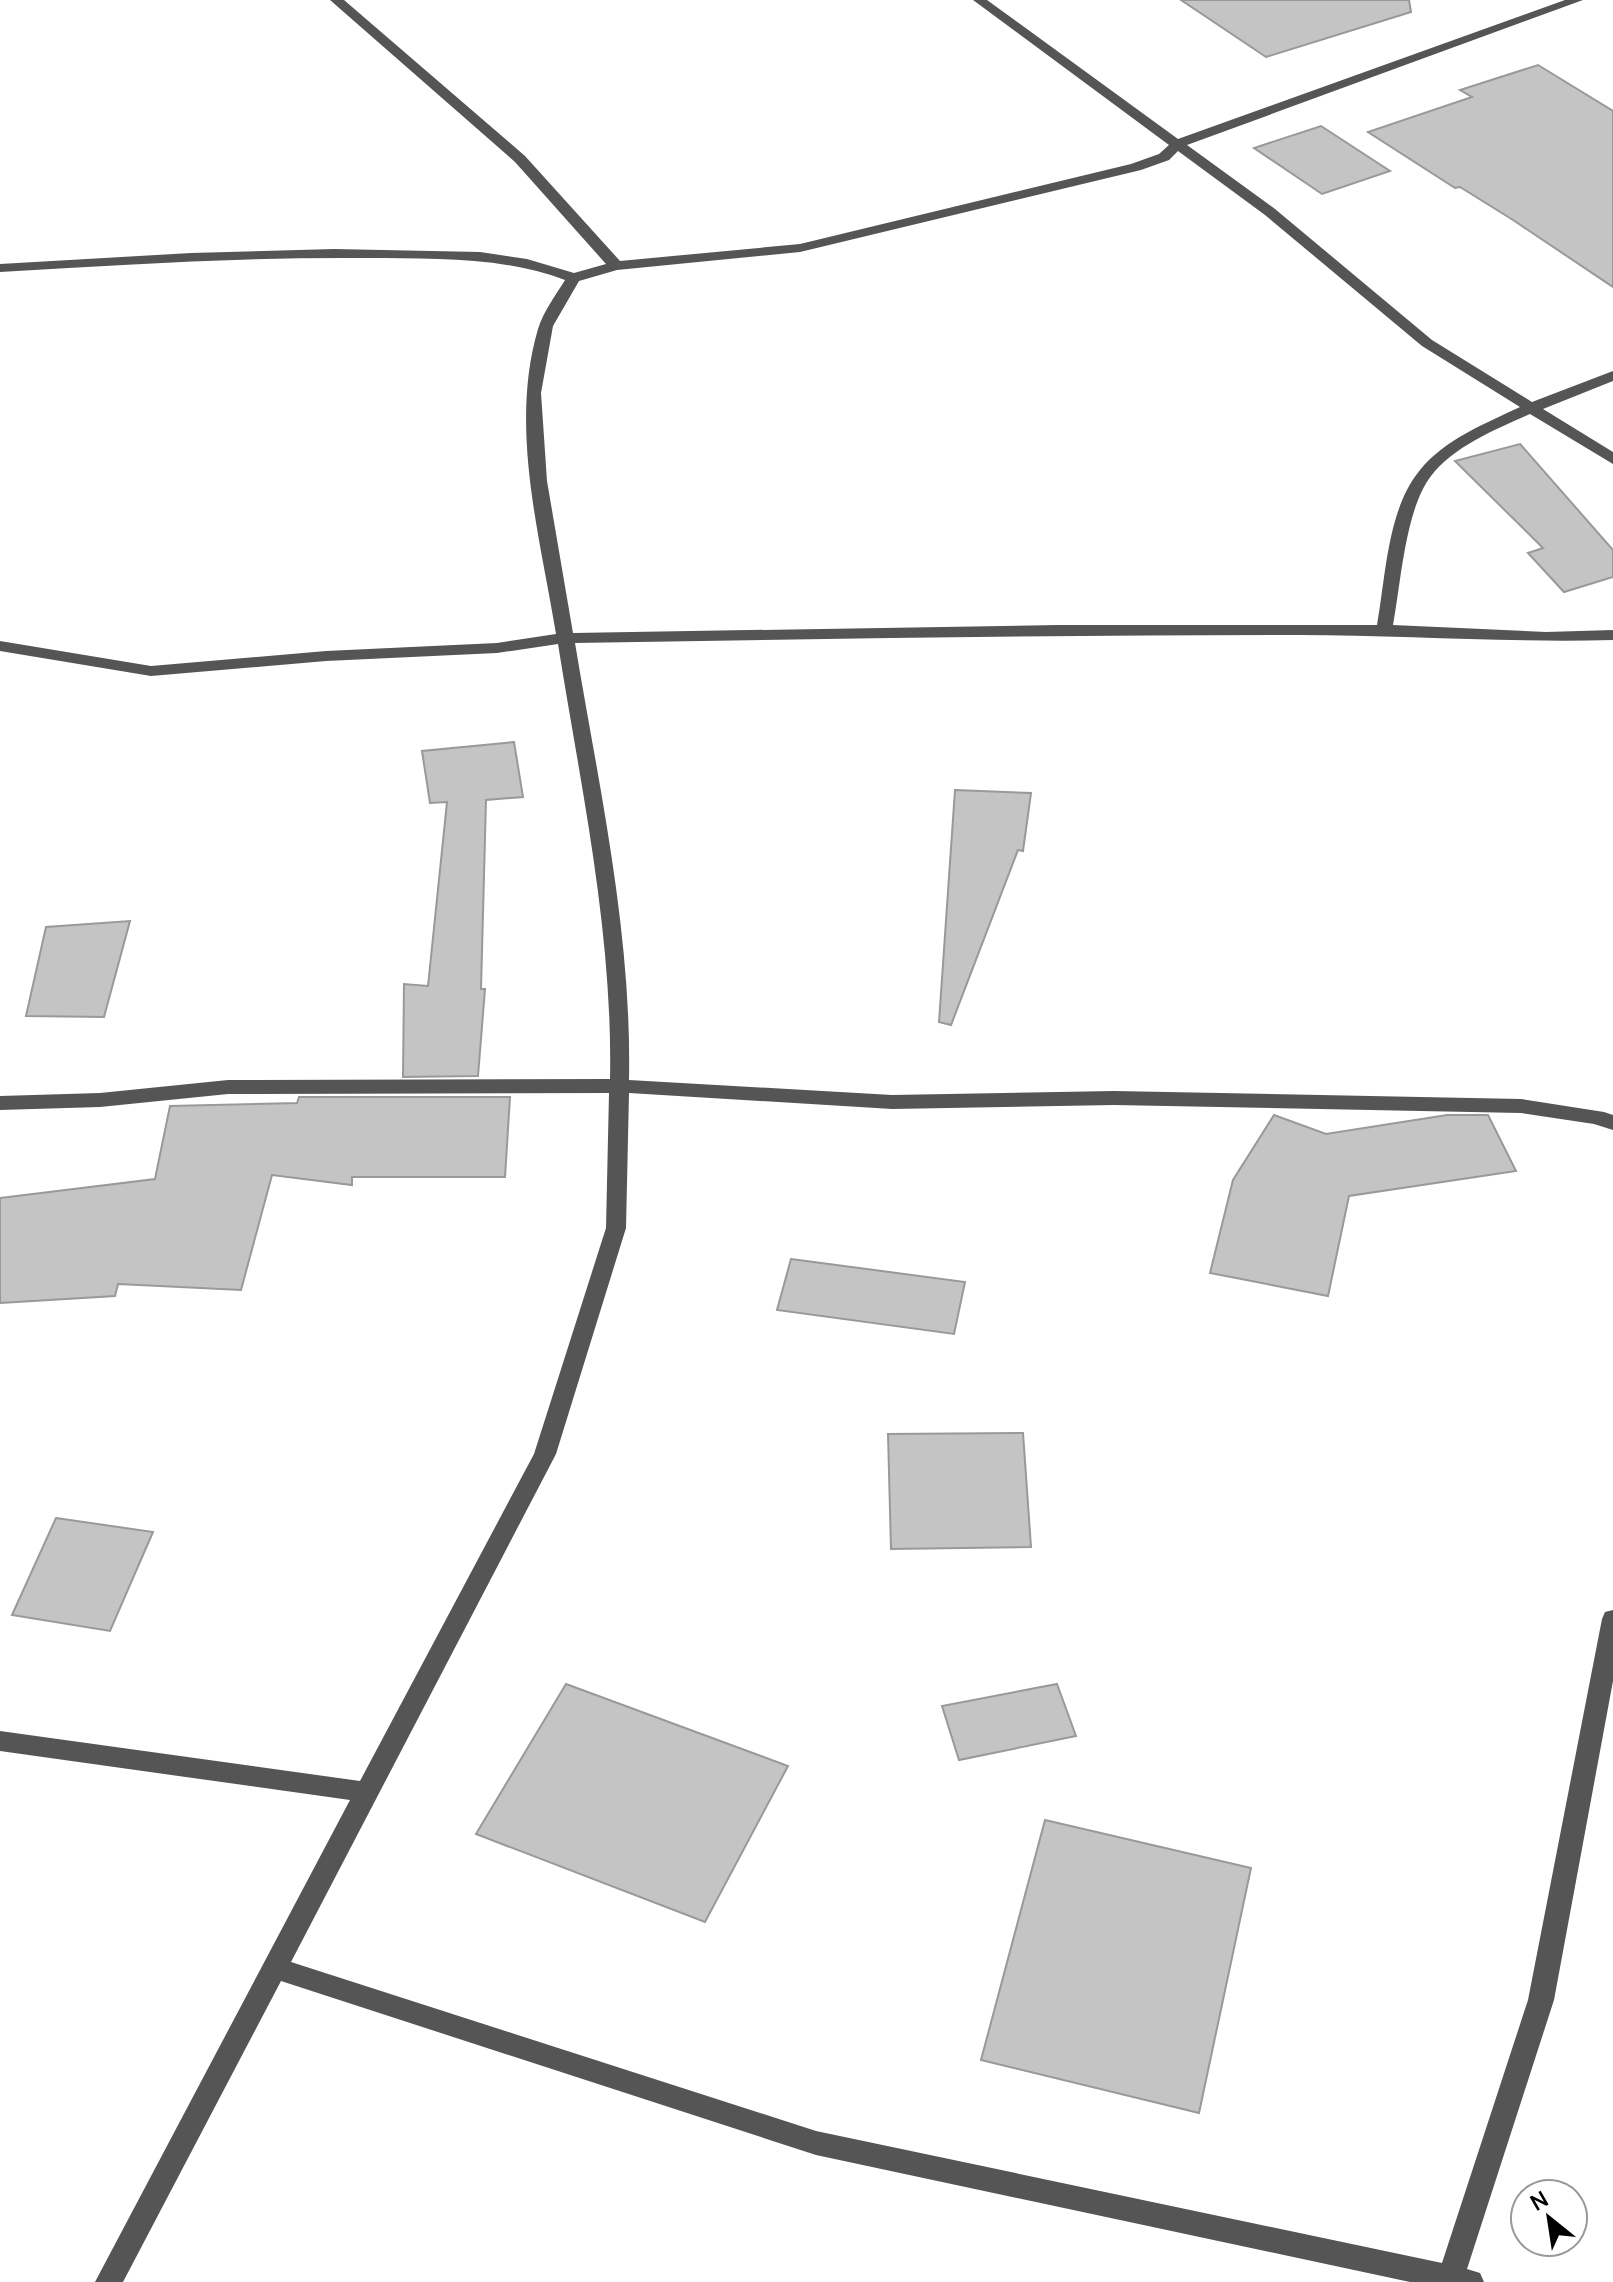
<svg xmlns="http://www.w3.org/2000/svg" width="1613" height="2282" viewBox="0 0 1613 2282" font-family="Manrope,sans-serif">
<rect width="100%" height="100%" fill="#fff"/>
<g fill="#c4c4c4" stroke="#999" stroke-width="2">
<path d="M1181,0H1409L1411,12L1266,57Z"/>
<path d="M1538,65L1613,111V287L1513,220L1460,187L1455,188L1368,132L1472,97L1460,90Z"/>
<path d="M1321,126L1390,171L1322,194L1254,148Z"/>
<path d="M1520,444L1613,550V577L1564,592L1528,553L1543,548L1455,461Z"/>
<path d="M514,742L523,797L486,800L481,989H485L478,1076L403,1077L404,984L428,986L447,802L430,803L422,751Z"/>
<path d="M955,790L1031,793L1023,851L1018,850L951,1025L939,1022Z"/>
<path d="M130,921L104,1017L26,1016L46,927Z"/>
<path d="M299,1097H510L505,1177H352V1185L272,1175L241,1290L118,1284L115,1296L0,1303V1198L155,1179L170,1106L297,1103Z"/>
<path d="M1274,1115L1326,1134L1447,1115H1488L1516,1171L1349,1196L1328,1296L1210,1273L1233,1180Z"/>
<path d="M791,1259L965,1282L954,1334L777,1310Z"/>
<path d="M1023,1433L1031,1547L891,1549L888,1434Z"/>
<path d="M56,1518L153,1532L110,1631L12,1615Z"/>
<path d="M566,1684L788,1766L705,1922L476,1834Z"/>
<path d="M1057,1684L1076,1736L959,1760L942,1706Z"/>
<path d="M1045,1820L1251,1868L1199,2113L981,2060Z"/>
</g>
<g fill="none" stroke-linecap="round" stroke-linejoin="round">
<path fill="#555" fill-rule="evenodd" d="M330,0H344L525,156L620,261L800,244L1131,164L1159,154L1169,145L973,0H987L1178,139L1565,0H1583L1187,145L1275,209L1432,340L1532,402L1613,371V381L1543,409L1613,452V464L1530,414C1497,429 1454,446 1431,476C1405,510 1401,583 1393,625L1546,632L1613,630V640C1508,643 1404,635 1299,635C1058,635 816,639 575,643C599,787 632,933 629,1080L892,1095L1114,1091L1521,1099L1604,1112L1613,1115V1130L1594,1124L1521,1113L1114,1105L892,1109L629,1093L626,1228L556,1454L291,1962L816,2131L1442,2263L1528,2000L1602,1619L1605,1612L1613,1610V1681L1554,2000L1467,2269L1480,2273L1484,2282H1410L816,2155L281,1981L123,2282H95L350,1800L0,1751V1731L360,1781L534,1454L606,1228L609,1093L228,1094L100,1107L0,1110V1096L100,1093L228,1080L610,1079C613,933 581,788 558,644L497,653L326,661L151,676L0,651V641L151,666L326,651L497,643L556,634C540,536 509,427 538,329C543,312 556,295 565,280C501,256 433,259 366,258C244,257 122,265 0,272V264L191,253L334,249L480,252L527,259L574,273L606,264L515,162ZM1178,151L1265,215L1422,346L1520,407C1486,423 1444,440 1420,470C1387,510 1386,576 1377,625H1058L573,633L547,481L541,393L553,326L579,281L617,270L800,252L1141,170L1169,160Z"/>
</g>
<g transform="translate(1549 2218) rotate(330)"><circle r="38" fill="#ffffff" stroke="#999999" stroke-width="2"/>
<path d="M0-6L14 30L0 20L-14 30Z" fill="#000000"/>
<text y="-12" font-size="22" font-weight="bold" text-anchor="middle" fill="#000000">N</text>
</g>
</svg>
